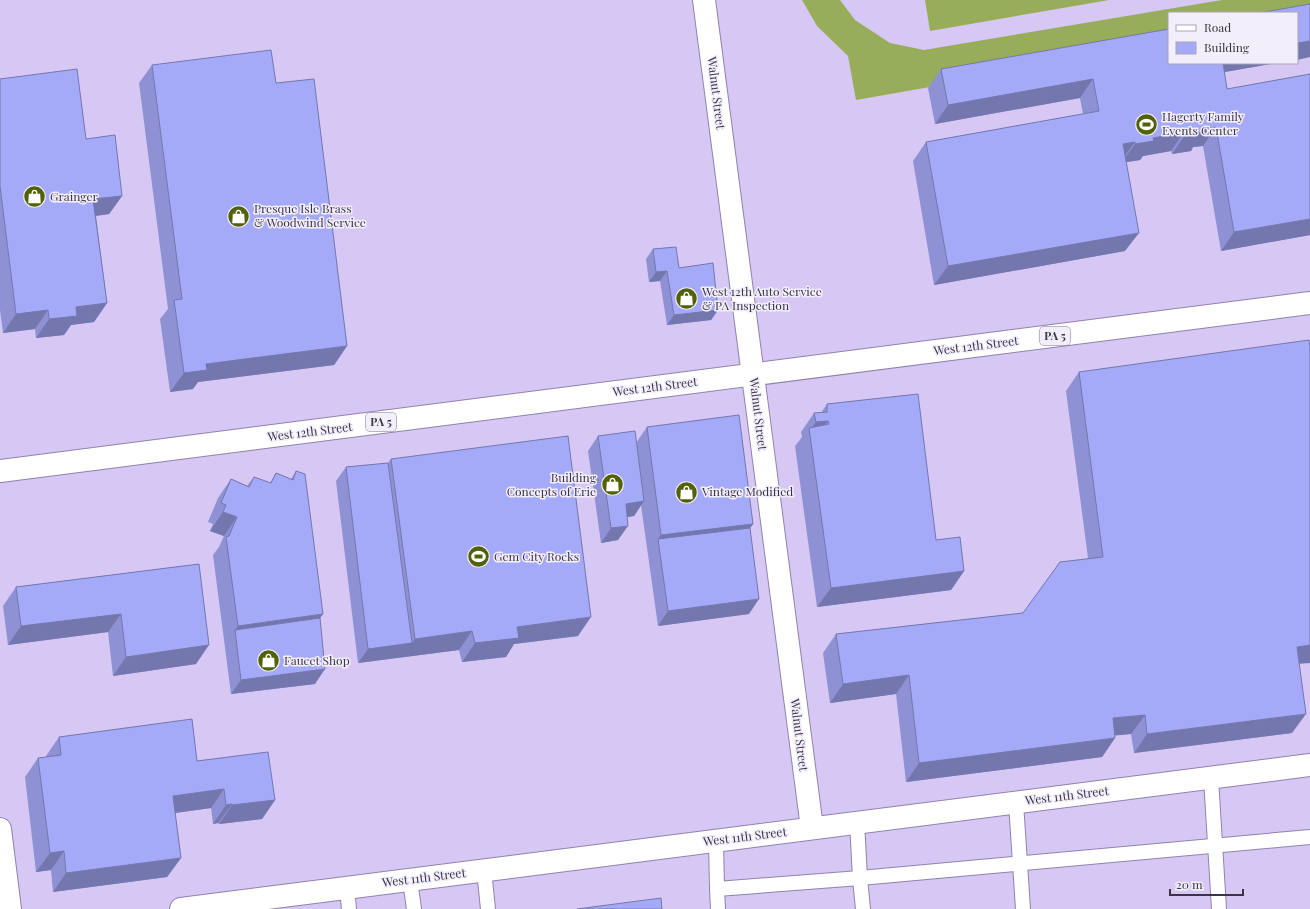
<svg xmlns="http://www.w3.org/2000/svg" width="1310" height="909" viewBox="0 0 1310 909" font-family="'Playfair Display',serif">
<rect width="100%" height="100%" fill="#d6c7f4"/>
<g fill="#98ad59">
<path d="M802,0H840L855,20L890,43L924,50L1222,0H1310V21L1297,13H1169V45L856,100L848,56L817,26Z"/>
<path d="M925,0H1109L930,31Z"/>
</g>
<g fill="none" stroke-linecap="round" stroke-linejoin="round">
<defs>
<g id="lane">
<path d="M1211,778L1219,909"/>
<path d="M1016,803L1023,909"/>
<path d="M857,822L860,878L1310,837"/>
<path d="M716,841L717,889L860,878L863,909"/>
<path d="M484,870L488,909"/>
<path d="M410,880L414,909"/>
<path d="M347,888L349,909"/>
<path d="M717,889L718,909"/>
</g>
<g id="street">
<path d="M704,0L812,828"/>
<path d="M0,829L10,909"/>
<path d="M181,909L1310,765"/>
</g>
<path id="primary" d="M0,471L1310,303"/>
</defs>
<use href="#lane" stroke="#9182ac" stroke-width="16"/>
<use href="#street" stroke="#9182ac" stroke-width="24"/>
<use href="#primary" stroke="#9182ac" stroke-width="24"/>
<use href="#lane" stroke="#fff" stroke-width="14"/>
<use href="#street" stroke="#fff" stroke-width="22"/>
<use href="#primary" stroke="#fff" stroke-width="22"/>
</g>
<g fill="#8e92d5">
<path d="M1169,63H1277L1224,72L1227,89L1310,235L1221,251L1203,146L1193,147L1191,151L1172,154L1171,151L1143,156L1140,160L1126,162L1125,251L934,285L913,161L926,142L1083,114L1080,98L935,124L928,88L941,69Z"/>
<path d="M152,65L276,83L347,346L334,365L198,382L193,389L170,392L160,319L168,309L139,83Z"/>
<path d="M0,79L122,196L109,214L96,216L107,303L94,322L71,325L64,335L36,338L35,329L3,333L0,310Z"/>
<path d="M653,249L679,268L718,310L711,320L667,325L660,281L649,282L646,259Z"/>
<path d="M1079,372L1299,664L1292,733L1134,753L1131,734L1115,735V738L1102,757L906,782L896,694L830,703L823,653L836,634L1023,613L1088,558L1066,391Z"/>
<path d="M827,404L936,540L964,571L951,590L817,607L795,446L802,437L801,432L814,413H821Z"/>
<path d="M647,427L753,524L750,528L749,614L658,626L641,505L634,516L627,517L618,540L601,543L588,451L598,436L636,443Z"/>
<path d="M391,459L578,636L514,644L506,657L462,662L459,650L358,663L336,481L346,467L388,463Z"/>
<path d="M296,471L323,614L320,618L315,684L231,694L213,555L219,547L224,536L210,531L213,524L208,522L218,498L231,479L247,486L254,477L270,483L276,473L291,479Z"/>
<path d="M199,564L196,664L113,676L108,632L8,645L3,606L16,587Z"/>
<path d="M59,737L197,761L275,800L262,819L219,824L218,823L213,824L211,808L175,813L181,858L167,877L53,892L51,870L36,872L25,777L38,758L46,757V756Z"/>
</g>
<g fill="#7477ae">
<path d="M1310,41V57L1297,60V43Z"/>
<path d="M1217,63H1277L1208,75Z"/>
<path d="M1093,79L1080,98L935,124L948,105Z"/>
<path d="M1216,127L1203,146L1193,147L1191,151L1172,154L1185,135L1203,129Z"/>
<path d="M1184,132L1171,151L1143,156L1140,160L1121,163L1135,144L1153,138Z"/>
<path d="M1135,142L1121,161L1123,144Z"/>
<path d="M122,196L109,214L80,218L93,199Z"/>
<path d="M1310,219V235L1221,251L1234,232Z"/>
<path d="M1139,233L1125,251L934,285L948,266Z"/>
<path d="M667,271L660,281L649,282L656,272Z"/>
<path d="M107,303L94,322L71,325L64,335L36,338L49,319L76,307Z"/>
<path d="M48,310L35,329L3,333L16,314Z"/>
<path d="M718,310L711,320L667,325L674,315Z"/>
<path d="M347,346L334,365L198,382L193,389L170,392L184,373L206,364Z"/>
<path d="M828,421L815,440L809,432L816,422Z"/>
<path d="M644,501L634,516L616,519L626,504Z"/>
<path d="M223,512L237,517L224,536L210,531Z"/>
<path d="M753,524L740,543L658,539L661,535Z"/>
<path d="M628,526L618,540L601,543L611,528Z"/>
<path d="M964,571L951,590L817,607L831,588Z"/>
<path d="M759,599L749,614L658,626L668,611Z"/>
<path d="M121,614L108,632L8,645L21,626Z"/>
<path d="M323,614L309,633L235,630L225,645L238,626Z"/>
<path d="M591,617L578,636L514,644L506,657L462,662L475,643L517,627Z"/>
<path d="M472,631L459,650L358,663L368,649L412,643L415,639Z"/>
<path d="M209,645L196,664L113,676L126,657Z"/>
<path d="M1310,645V663L1284,665L1297,647Z"/>
<path d="M325,669L315,684L231,694L241,680Z"/>
<path d="M909,675L896,694L830,703L843,684Z"/>
<path d="M1306,714L1292,733L1134,753L1147,734Z"/>
<path d="M1145,715L1131,734L1100,737L1113,718Z"/>
<path d="M1115,738L1102,757L906,782L919,763Z"/>
<path d="M224,789L211,808L160,815L173,796Z"/>
<path d="M275,800L262,819L219,824L232,805Z"/>
<path d="M232,804L218,823L213,824L226,805Z"/>
<path d="M64,851L51,870L36,872L50,853Z"/>
<path d="M181,858L167,877L53,892L66,873Z"/>
</g>
<g fill="#a5aaf8" stroke="#7477ae">
<path d="M1310,4V41L1297,43V13H1259Z"/>
<path d="M1169,29V63H1223L1227,89L1310,74V219L1234,232L1216,127L1203,129L1204,132L1185,135L1184,132L1153,138L1154,141L1135,144V142L1123,144L1139,233L948,266L926,142L1099,111L1093,79L948,105L941,69Z"/>
<path d="M271,50L276,83L314,79L347,346L206,364L207,370L184,373L174,300L182,299L152,65Z"/>
<path d="M77,69L86,139L115,135L122,196L93,199L107,303L76,307L77,316L49,319L48,310L16,314L0,186V79Z"/>
<path d="M676,247L679,268L713,263L718,310L674,315L667,271L656,272L653,249Z"/>
<path d="M1309,340L1310,347V645L1297,647L1306,714L1147,734L1145,715L1113,718L1115,738L919,763L909,675L843,684L836,634L1023,613L1060,562L1103,557L1079,372Z"/>
<path d="M918,394L936,540L960,537L964,571L831,588L809,428L829,424L828,421L816,422L814,413L827,412V404Z"/>
<path d="M739,415L753,524L661,535L647,427Z"/>
<path d="M635,431L644,501L626,504L628,526L611,528L598,436Z"/>
<path d="M568,436L591,617L517,627L519,638L475,643L472,631L415,639L391,459Z"/>
<path d="M388,463L412,643L368,649L346,467Z"/>
<path d="M296,471L305,474L323,614L238,626L226,537L229,536L237,517L223,512L226,505L221,503L231,479L249,487L254,477L271,483L276,473L293,480Z"/>
<path d="M750,528L759,599L668,611L658,539Z"/>
<path d="M199,564L209,645L126,657L121,614L21,626L16,587Z"/>
<path d="M320,618L325,669L241,680L235,630Z"/>
<path d="M192,719L197,761L268,752L275,800L232,805V804L226,805L224,789L173,796L181,858L66,873L64,851L50,853L38,758L61,755L59,737Z"/>
<path d="M661,898L662,909H577Z"/>
</g>
<defs>
<symbol id="stadium-disc" viewBox="-11 -11 22 22"><circle r="9.5" fill="#516106" stroke="#f2eefc"/><path d="M0-5a6.5 5 0 1 0 0 10a6.5 5 0 1 0 0-10ZM-3.5-1.8h7v3.6h-7Z" fill="#fff"/></symbol>
<symbol id="shop-disc" viewBox="-11 -11 22 22"><circle r="9.5" fill="#516106" stroke="#f2eefc"/><path d="M-5-2.5h2.3a2.7 3.5 0 0 1 5.4 0H5L5.5 6h-11ZM-1.5-2.5h3a1.5 2.3 0 0 0-3 0Z" fill="#fff"/></symbol>
</defs>
<g fill-rule="evenodd">
<use href="#stadium-disc" x="1134" y="112" width="25" height="25"/>
<use href="#shop-disc" x="22" y="184" width="25" height="25"/>
<use href="#shop-disc" x="226" y="204" width="25" height="25"/>
<use href="#shop-disc" x="674" y="286" width="25" height="25"/>
<use href="#shop-disc" x="600" y="472" width="25" height="25"/>
<use href="#shop-disc" x="674" y="480" width="25" height="25"/>
<use href="#stadium-disc" x="466" y="544" width="25" height="25"/>
<use href="#shop-disc" x="256" y="648" width="25" height="25"/>
</g>
<g text-anchor="middle" stroke-width="3" stroke-linejoin="round" paint-order="stroke">
<g fill="#f2eefc" stroke="#726c7d" stroke-width="1">
<rect x="1040" y="327" width="30" height="18" rx="3"/>
<rect x="366" y="413" width="30" height="18" rx="3"/>
</g>
<g font-size="11" font-weight="bold" fill="#3b3446">
<text x="1055" y="340">PA 5</text>
<text x="381" y="426">PA 5</text>
</g>
<g font-size="12" fill="#3b3446" stroke="#f2eefc">
<text transform="translate(716 93) rotate(83)" y="4">Walnut Street</text>
<text transform="translate(976 346) rotate(-7)" y="4">West 12th Street</text>
<text transform="translate(655 387) rotate(-7)" y="4">West 12th Street</text>
<text transform="translate(758 414) rotate(83)" y="4">Walnut Street</text>
<text transform="translate(310 432) rotate(-7)" y="4">West 12th Street</text>
<text transform="translate(799 735) rotate(83)" y="4">Walnut Street</text>
<text transform="translate(1067 796) rotate(-7)" y="4">West 11th Street</text>
<text transform="translate(745 837) rotate(-7)" y="4">West 11th Street</text>
<text transform="translate(424 878) rotate(-7)" y="4">West 11th Street</text>
</g>
<g font-size="12" fill="#3b3446" stroke="#f2eefc" text-anchor="start">
<text x="1162" y="121">Hagerty Family<tspan x="1162" dy="14">Events Center</tspan></text>
<text x="50" y="201">Grainger</text>
<text x="254" y="213">Presque Isle Brass<tspan x="254" dy="14">&amp; Woodwind Service</tspan></text>
<text x="702" y="296">West 12th Auto Service<tspan x="702" dy="14">&amp; PA Inspection</tspan></text>
<text x="596" y="482" text-anchor="end">Building<tspan x="596" dy="14">Concepts of Erie</tspan></text>
<text x="702" y="496">Vintage Modified</text>
<text x="494" y="561">Gem City Rocks</text>
<text x="284" y="665">Faucet Shop</text>
</g>
</g>
<rect x="1168" y="12" width="130" height="52" fill="#f2eefc" stroke="#a9a4b3"/>
<rect x="1176" y="25" width="20" height="6" fill="#ffffff" stroke="#a9a4b3"/>
<text x="1204" y="32" font-size="12" fill="#3b3446">Road</text>
<rect x="1176" y="42" width="20" height="12" fill="#a5aaf8" stroke="#a9a4b3"/>
<text x="1204" y="52" font-size="12" fill="#3b3446">Building</text>
<path d="M1170 889v6h73v-6" fill="none" stroke="#3b3446" stroke-width="2"/>
<text x="1176" y="889" font-size="12" fill="#3b3446" stroke="#f2eefc" stroke-width="3" paint-order="stroke">20 m</text>
</svg>
